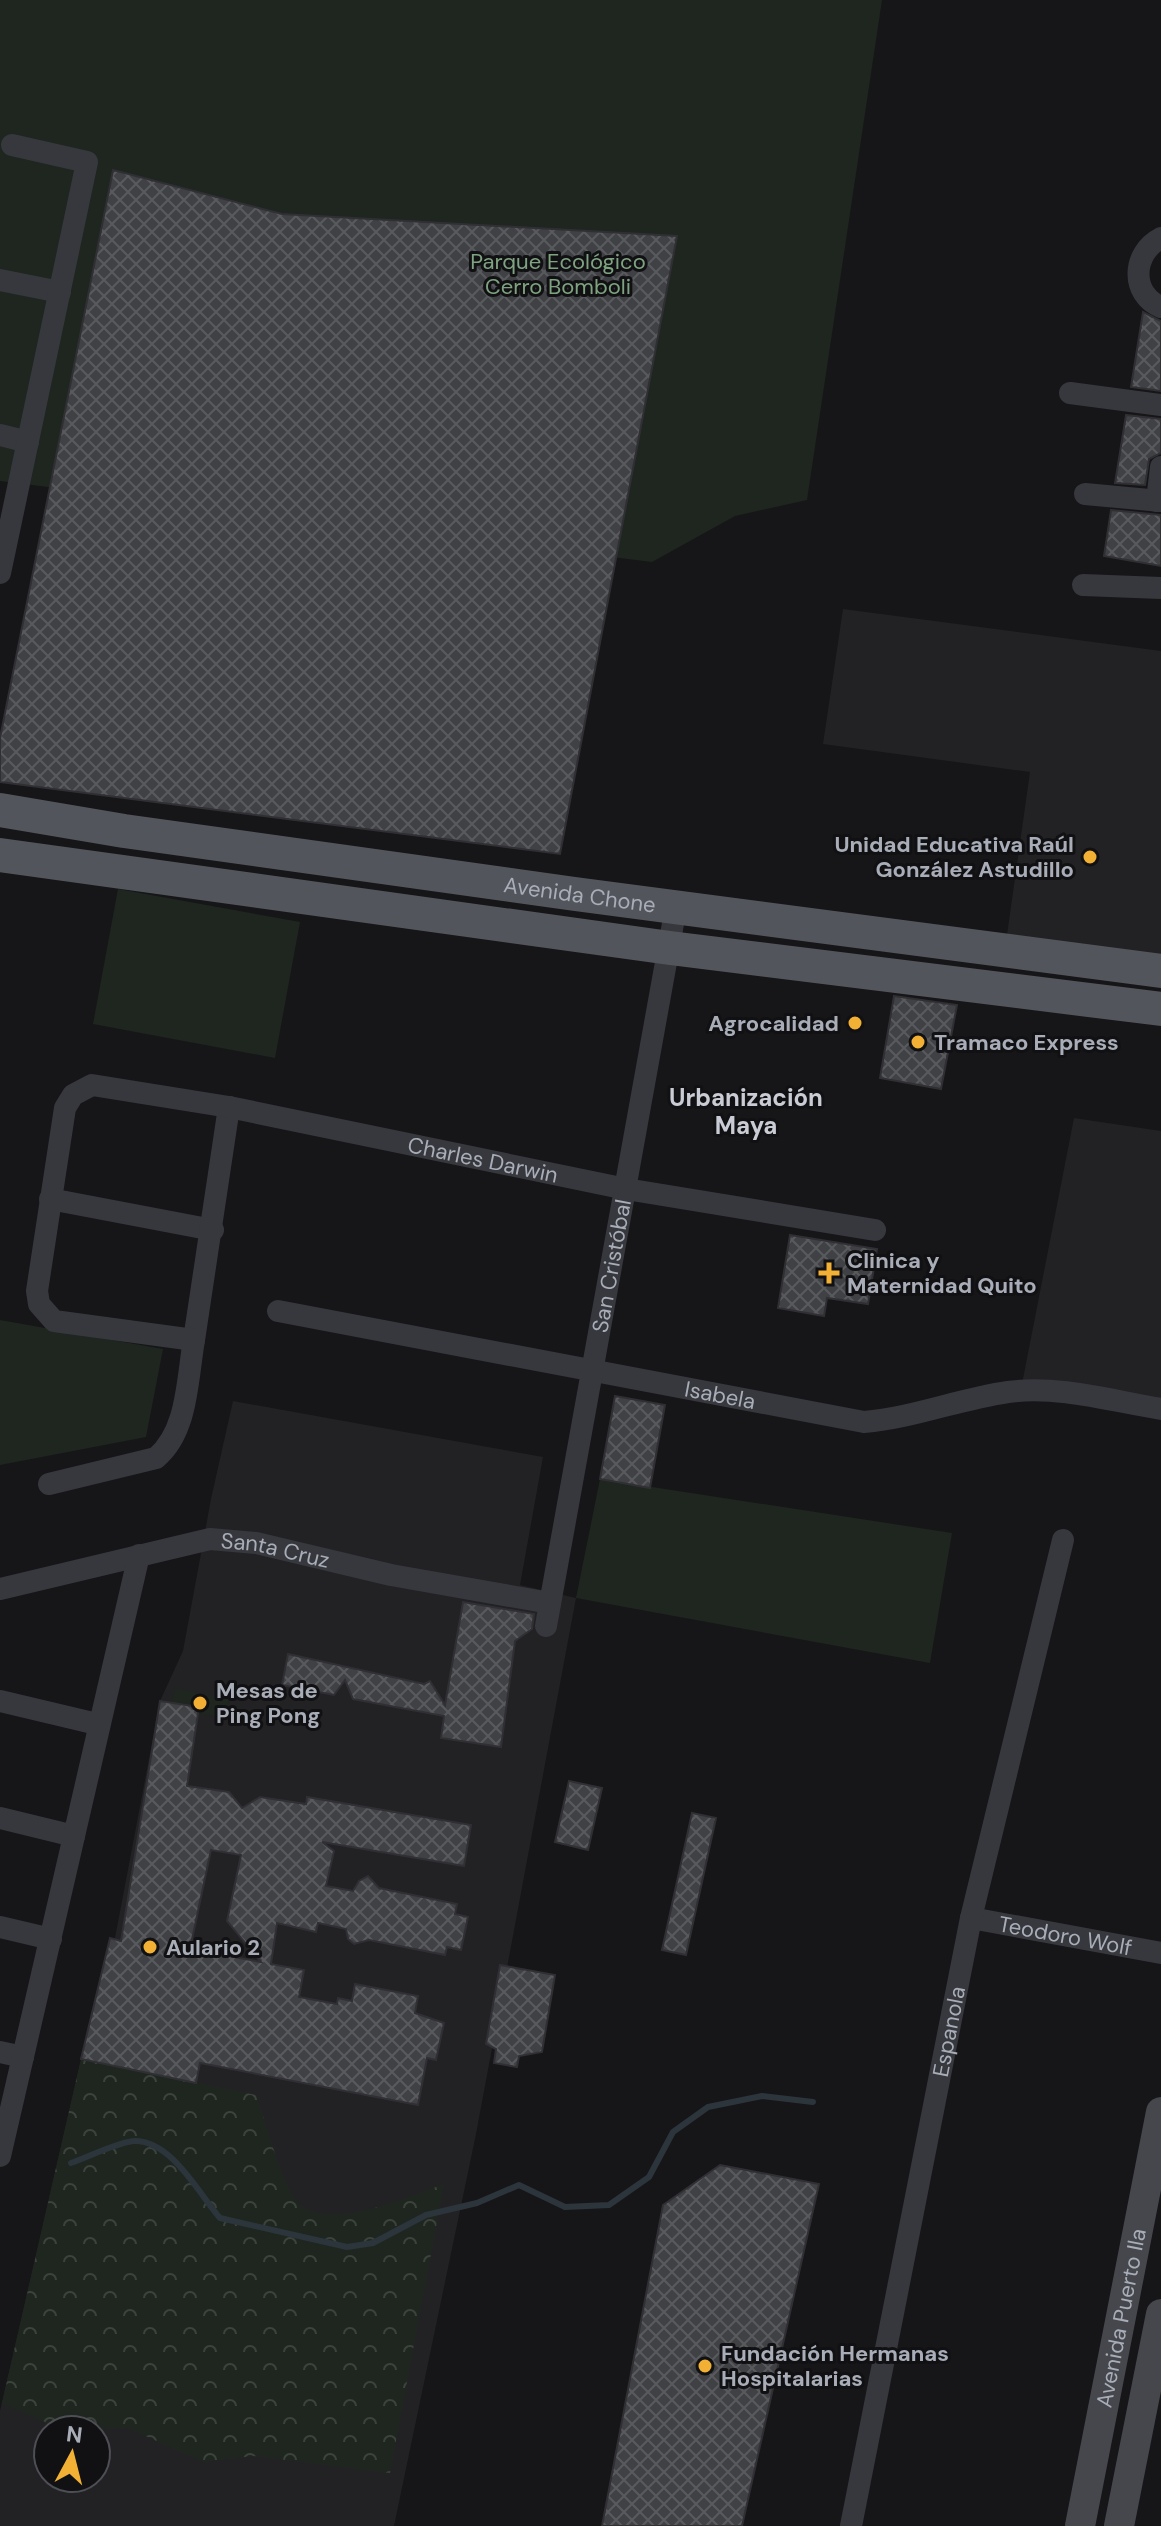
<svg xmlns="http://www.w3.org/2000/svg" width="1161" height="2526" viewBox="0 0 1161 2526" font-family="'DM Sans',sans-serif">
<defs>
<pattern id="forest-crowns" width="20" height="18" patternUnits="userSpaceOnUse" patternTransform="scale(2)"><rect width="20" height="18" fill="#1e261f"/><path d="M2 6a3 3 0 1 1 6 0M12 15a3 3 0 1 1 6 0" fill="none" stroke="#3c433d"/></pattern>
<pattern id="building-cross-hatch" width="8" height="8" patternUnits="userSpaceOnUse" patternTransform="scale(2)"><rect width="8" height="8" fill="#404145"/><path d="M0 0l8 8M0 8l8-8" fill="none" stroke="#595a5e"/></pattern>
</defs>
<rect width="100%" height="100%" fill="#161618"/>
<g fill="#222225" fill-rule="evenodd">
<path d="M843,609L1161,651V963L1006,942L1030,772L823,744Z"/>
<path d="M1074,1118L1161,1131V1405L1022,1384Z"/>
<path d="M233,1401L543,1457L520,1585L576,1598L476,2134L394,2526H0V2411L90,2021L110,1938H115L160,1701L183,1651L211,1499ZM48,2430H96V2478H48Z"/>
</g>
<g fill="#1e261f">
<path d="M0,0H882L807,500L735,516L652,562L0,481Z"/>
<path d="M118,889L300,922L275,1058L93,1024Z"/>
<path d="M0,1320L163,1349L146,1437L0,1465Z"/>
<path d="M600,1479L952,1533L930,1663L576,1598Z"/>
<path d="M175,1688L229,1699L226,1718L171,1708Z"/>
</g>
<path fill="url(#forest-crowns)" d="M81,2059L256,2095C265,2120 281,2179 294,2198C321,2237 410,2196 444,2184L390,2473L253,2456L203,2462L128,2428L63,2430L2,2403Z"/>
<g fill="none" stroke-linecap="round" stroke-linejoin="round">
<path stroke="#2c353c" stroke-width="6" d="M71,2163C86,2158 120,2141 135,2141C172,2141 199,2194 220,2218L347,2247L373,2243L426,2215L477,2203L519,2185L565,2207L609,2205L649,2177L673,2132L708,2107L762,2096L813,2102"/>
</g>
<g fill="url(#building-cross-hatch)" stroke="#303034" stroke-width="2" fill-rule="evenodd">
<path d="M113,170L282,214L677,236L560,854L0,782V738Z"/>
<path d="M1143,312L1161,321V391L1131,387Z"/>
<path d="M1126,415L1161,419V453L1149,459L1145,485L1115,483Z"/>
<path d="M1111,510L1161,515V566L1104,556Z"/>
<path d="M894,996L957,1005L941,1089L880,1078Z"/>
<path d="M790,1235L877,1249L868,1304L827,1298L824,1316L778,1308Z"/>
<path d="M615,1396L665,1405L650,1488L600,1479Z"/>
<path d="M463,1602L534,1614L532,1629L515,1641L501,1747L441,1738L444,1716L353,1699L345,1680L334,1695L282,1685L288,1654L424,1684L430,1681L445,1705Z"/>
<path d="M160,1701L199,1707L187,1786L229,1792L242,1808L260,1797L306,1804L307,1797L471,1825L464,1866L322,1842L334,1851L326,1886L353,1891L359,1881L368,1876L379,1888L457,1904L455,1914L468,1917L461,1950L447,1947L445,1955L369,1940L354,1944L348,1939L346,1929L318,1923L316,1932L277,1923L271,1964L304,1970L299,1997L337,2004L338,1998L352,2001L355,1984L418,1996L415,2013L444,2023L436,2060L427,2058L418,2105L200,2063L196,2083L81,2059L110,1938L121,1941ZM211,1850L241,1855L227,1921L261,1962L190,1949Z"/>
<path d="M569,1781L602,1788L588,1850L555,1842Z"/>
<path d="M692,1813L716,1818L686,1955L662,1950Z"/>
<path d="M500,1965L555,1975L542,2052L519,2056L517,2067L494,2063L496,2049L486,2044Z"/>
<path d="M720,2165L819,2184L742,2526H602L663,2205Z"/>
</g>
<g fill="none" stroke-linecap="round" stroke-linejoin="round">
<g stroke="#37383d" stroke-width="22">
<path d="M1161,238C1132,253 1130,294 1161,307"/>
<path d="M0,280L60,292"/>
<path d="M1070,393L1161,405"/>
<path d="M0,435L28,442"/>
<path d="M1085,494L1161,501"/>
<path d="M1157,501L1161,467"/>
<path d="M0,573L87,162L12,145"/>
<path d="M1083,585L1161,588"/>
<path d="M50,1199L213,1230"/>
<path id="s1" d="M278,1311L864,1422C913,1418 959,1399 1008,1392C1058,1385 1112,1401 1161,1409"/>
<path d="M194,1340L229,1107"/>
<path id="s2" d="M49,1484L156,1458C188,1431 187,1380 194,1340L54,1321L39,1304L37,1291L65,1108L73,1095L92,1085L229,1107L626,1189L875,1230"/>
<path id="s3" d="M0,1589L210,1539L256,1543L391,1575L550,1603"/>
<path id="s4" d="M546,1626L676,907"/>
<path d="M0,1701L97,1724"/>
<path d="M0,1818L74,1836"/>
<path id="s5" d="M971,1918L1161,1953"/>
<path d="M0,1927L51,1939"/>
<path d="M0,2052L23,2057"/>
<path d="M0,2156L139,1555"/>
<path id="s6" d="M851,2526L971,1918L1063,1540"/>
</g>
<g stroke="#45474d" stroke-width="30">
<path id="s7" d="M1080,2526L1161,2112"/>
<path d="M1119,2526L1161,2314"/>
</g>
<g stroke="#53555c" stroke-width="34">
<path id="s8" d="M0,810L124,831L575,894L1161,971"/>
<path d="M0,855L670,948L1161,1009"/>
</g>
</g>
<g fill="#f2b134" stroke="#111113" stroke-width="3">
<circle cx="1090" cy="857" r="8"/>
<circle cx="855" cy="1023" r="8"/>
<circle cx="918" cy="1042" r="8"/>
<path d="M825 1261h8v8h8v8h-8v8h-8v-8h-8v-8h8z"/>
<circle cx="200" cy="1703" r="8"/>
<circle cx="150" cy="1947" r="8"/>
<circle cx="705" cy="2366" r="8"/>
</g>
<g text-anchor="middle" stroke-width="6" stroke-linejoin="round" paint-order="stroke">
<g font-size="22" fill="#7fa381" stroke="#111113">
<text x="558" y="269">Parque Ecológico<tspan x="558" dy="25">Cerro Bomboli</tspan></text>
</g>
<g font-size="22" font-weight="bold" fill="#a8adb8" stroke="#111113" text-anchor="start">
<text x="1074" y="852" text-anchor="end">Unidad Educativa Raúl<tspan x="1074" dy="25">González Astudillo</tspan></text>
<text x="839" y="1031" text-anchor="end">Agrocalidad</text>
<text x="934" y="1050">Tramaco Express</text>
<text x="847" y="1268">Clinica y<tspan x="847" dy="25">Maternidad Quito</tspan></text>
<text x="216" y="1698">Mesas de<tspan x="216" dy="25">Ping Pong</tspan></text>
<text x="166" y="1955">Aulario 2</text>
<text x="721" y="2361">Fundación Hermanas<tspan x="721" dy="25">Hospitalarias</tspan></text>
</g>
<g font-size="22" fill="#a8adb8" stroke="#111113">
<text dy="8" stroke="none"><textPath href="#s8" startOffset="586">Avenida Chone</textPath></text>
<text dy="8" stroke="none"><textPath href="#s2" startOffset="1034">Charles Darwin</textPath></text>
<text dy="8" stroke="none"><textPath href="#s4" startOffset="366">San Cristóbal</textPath></text>
<text dy="8" stroke="none"><textPath href="#s1" startOffset="450">Isabela</textPath></text>
<text dy="8" stroke="none"><textPath href="#s3" startOffset="282">Santa Cruz</textPath></text>
<text dy="8" stroke="none"><textPath href="#s5" startOffset="96">Teodoro Wolf</textPath></text>
<text dy="8" stroke="none"><textPath href="#s6" startOffset="504">Espanola</textPath></text>
<text dy="8" stroke="none"><textPath href="#s7" startOffset="212">Avenida Puerto Ila</textPath></text>
</g>
<g font-size="24" font-weight="bold" fill="#c9ccd4" stroke="#111113">
<text x="746" y="1106">Urbanización<tspan x="746" dy="28">Maya</tspan></text>
</g>
</g>
<g transform="translate(72 2454) rotate(7)"><circle r="38" fill="#111113" stroke="#4d4f55" stroke-width="2"/>
<path d="M0-6L14 30L0 20L-14 30Z" fill="#f2b134"/>
<text y="-12" font-size="22" font-weight="bold" text-anchor="middle" fill="#a8adb8">N</text>
</g>
</svg>
